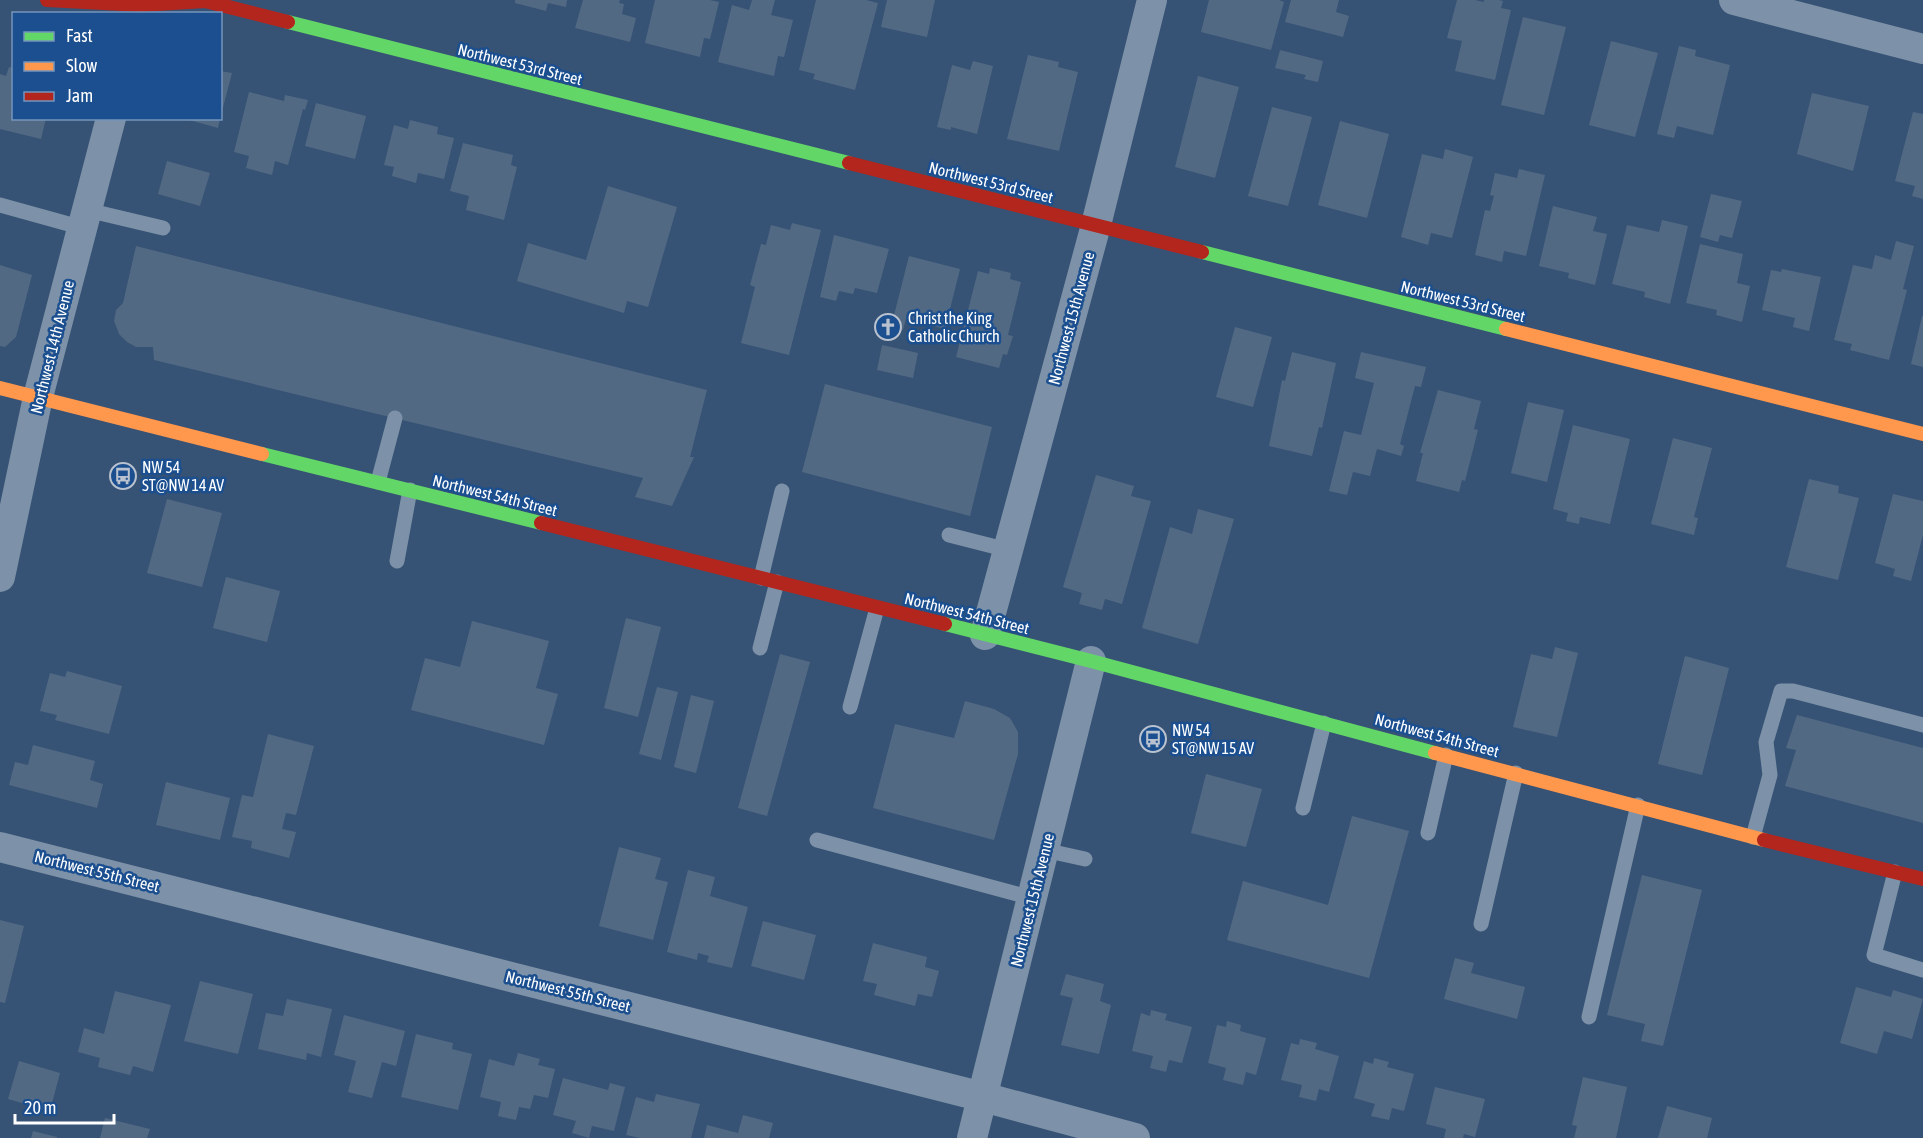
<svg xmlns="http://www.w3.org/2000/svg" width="1923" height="1138" viewBox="0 0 1923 1138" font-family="'Asap Condensed',sans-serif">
<rect width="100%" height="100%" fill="#365274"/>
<g fill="#526984">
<path d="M515,0H567L566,7L548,3L546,11L515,3Z"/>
<path d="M583,0H620L619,3L624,4L622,14L636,18L630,42L575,28Z"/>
<path d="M655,0H710L719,2L710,39L704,38L700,57L645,43Z"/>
<path d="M752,0H775L771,15L793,20L784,57L778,56L774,76L718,62L732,5L749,10Z"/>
<path d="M816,0H866L878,3L855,90L813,79L815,74L799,70Z"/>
<path d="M887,0H935L927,37L881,27Z"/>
<path d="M1209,0H1279L1284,2L1271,50L1201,32Z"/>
<path d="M1291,0H1339L1336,12L1349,16L1343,37L1285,22Z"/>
<path d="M1457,0H1475L1484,2V0H1499L1503,1L1501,8L1511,10L1495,80L1455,71L1462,41L1447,38Z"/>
<path d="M1523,17L1566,27L1544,115L1501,105Z"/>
<path d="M1611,41L1658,53L1635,137L1589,125Z"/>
<path d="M1679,46L1696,50L1695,56L1730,65L1713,135L1677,126L1674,138L1657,134Z"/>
<path d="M1280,50L1323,61L1318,82L1304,79L1306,75L1275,68Z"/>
<path d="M1028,55L1059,62L1058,67L1078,72L1059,151L1007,139Z"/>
<path d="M973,61L993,66L977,134L951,127V130L937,127L952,65L970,70Z"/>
<path d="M9,67L14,68V118H46L41,139L0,129V74L6,76Z"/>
<path d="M220,71L232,73L221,115H220Z"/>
<path d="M1198,76L1239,87L1215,178L1175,167Z"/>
<path d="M249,92L284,101L285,95L308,100L305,110L303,109L288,165L275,161L272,175L246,168L249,156L234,152Z"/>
<path d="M1812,93L1869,106L1853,171L1797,154Z"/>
<path d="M316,103L366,116L355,159L305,146Z"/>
<path d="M1272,107L1312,117L1288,206L1248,196Z"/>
<path d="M1913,112L1923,114V199L1912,196L1915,186L1895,181Z"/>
<path d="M182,118H220L218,128Z"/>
<path d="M410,120L438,127L437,134L454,138L444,179L418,173L416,183L392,176L394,167L384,165L394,125L408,129Z"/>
<path d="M1340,121L1389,134L1367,218L1318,205Z"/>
<path d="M463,143L513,155L511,165L517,167L504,220L466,210L469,196L450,191Z"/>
<path d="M1445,149L1473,157L1452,238L1431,233L1428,245L1401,237L1422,154L1443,159Z"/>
<path d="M167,161L210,173L200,206L158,194Z"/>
<path d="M1519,169L1545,175L1526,256L1504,251L1502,262L1475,255L1485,210L1490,211L1494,196L1490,195L1495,173L1517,178Z"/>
<path d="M608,186L677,207L648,307L627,301L624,313L517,281L528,243L586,260Z"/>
<path d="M1711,194L1742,201L1732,238L1720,235L1718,242L1700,237Z"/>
<path d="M1553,206L1597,217L1593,231L1607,234L1595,285L1568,278L1569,273L1539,266Z"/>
<path d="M1662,220L1688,226L1670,304L1644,297L1645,292L1612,284L1627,225L1659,232Z"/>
<path d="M792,223L821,230L789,355L741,343L755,287L750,285L761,244L766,245L771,225L790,230Z"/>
<path d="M834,235L889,249L877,293L855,288L853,294L839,291L836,301L820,297Z"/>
<path d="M1896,241L1914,246L1903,289L1907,290L1889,360L1850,350L1852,344L1834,340L1853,265L1872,269L1875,255L1891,260Z"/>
<path d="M1700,244L1743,254L1737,283L1750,286L1742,322L1716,315L1717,310L1686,303Z"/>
<path d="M136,246L707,390L690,457H694L672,506L635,497L643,478L154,360L153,347H136L127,342L119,334L114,321L116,310L123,303Z"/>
<path d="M909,256L960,269L945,329L906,319L903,330L891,327Z"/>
<path d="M0,265L32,275L16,337L5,347L0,346Z"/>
<path d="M990,268L1011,273L1010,279L1021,282L1008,335L1013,336L1007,355L1003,354L999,368L956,357L978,271L989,274Z"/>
<path d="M1782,269L1821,277L1809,331L1793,327L1795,318L1762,310L1771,270L1781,272Z"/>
<path d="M1922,316H1923V367L1911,364Z"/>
<path d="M1235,327L1272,337L1253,407L1216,397Z"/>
<path d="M882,345L918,353L913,378L877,370Z"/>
<path d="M1292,352L1336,363L1322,428L1319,427L1312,456L1269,446L1282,380L1285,381Z"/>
<path d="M1361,352L1426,367L1421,387L1415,386L1400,444L1404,446L1401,456L1377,449L1370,476L1353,472L1347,495L1329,491L1344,431L1361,435L1374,383L1355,378Z"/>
<path d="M825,384L992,427L970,516L802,472Z"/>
<path d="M1438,390L1481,401L1474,429L1478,430L1465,481L1462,480L1459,492L1416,481L1423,453H1420Z"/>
<path d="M1528,402L1564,410L1547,482L1511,473Z"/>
<path d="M1573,425L1630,439L1610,524L1580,517L1579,524L1566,521L1568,513L1553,509Z"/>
<path d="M1673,438L1712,448L1694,517L1698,518L1694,535L1651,524Z"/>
<path d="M1096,475L1134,486L1131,496L1151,501L1122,604L1105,599L1102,610L1079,604L1082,593L1063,587Z"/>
<path d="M1809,479L1839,486L1838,493L1859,498L1838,580L1786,567Z"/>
<path d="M1893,494L1923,501V535L1911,581L1893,576L1895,569L1875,563Z"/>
<path d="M167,499L222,513L202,587L147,573Z"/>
<path d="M1198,509L1234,519L1198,644L1142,628L1170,527L1192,534Z"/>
<path d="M226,577L280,591L267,642L213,628Z"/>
<path d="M626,618L661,627L638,717L604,708Z"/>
<path d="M472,621L549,641L536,688L558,694L544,745L411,710L425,658L460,667Z"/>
<path d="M1555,647L1578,653L1557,737L1513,727L1531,654L1552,659Z"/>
<path d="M780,654L810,662L767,816L738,808Z"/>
<path d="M1685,656L1729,668L1702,775L1658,764Z"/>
<path d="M67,671L122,686L109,734L55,720L57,715L40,711L50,673L65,677Z"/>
<path d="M657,687L678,692L661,760L639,754Z"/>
<path d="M691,695L714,701L696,773L674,767Z"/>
<path d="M965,701L994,709L1010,718L1018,732V754L994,840L873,808L895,724L954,738Z"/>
<path d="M1797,715L1923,748V823L1785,786L1796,750L1786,748Z"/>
<path d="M268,734L314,746L296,815L286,813L282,829L296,832L289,858L251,848L252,841L232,837L242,795L253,797Z"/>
<path d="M33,745L95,761L90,780L103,784L97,808L9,785L15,762L28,765Z"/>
<path d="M1206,774L1262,789L1246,847L1191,833Z"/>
<path d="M166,782L230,798L220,840L156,825Z"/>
<path d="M1352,816L1409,831L1369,978L1227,940L1243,881L1328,905Z"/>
<path d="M619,847L661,858L655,879L668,882L653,940L599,926Z"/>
<path d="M688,870L715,877L710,896L748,907L732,968L707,962L709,956L698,953L697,960L667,952Z"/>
<path d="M1642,875L1702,890L1663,1046L1641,1041L1645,1024L1607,1015Z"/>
<path d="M0,920L24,926L5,1003L0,1002Z"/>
<path d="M763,921L816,935L804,980L751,966Z"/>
<path d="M873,943L927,957L925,967L939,971L932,997L918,994L915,1006L874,995L877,984L863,981Z"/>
<path d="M1455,958L1474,963L1471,973L1525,987L1517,1019L1444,999Z"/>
<path d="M1066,974L1104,984L1100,1001L1111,1005L1099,1054L1061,1045L1073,998L1060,995Z"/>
<path d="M200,981L253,994L238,1054L184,1041Z"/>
<path d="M1856,987L1891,997L1893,990L1923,999L1912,1039L1884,1031L1877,1054L1840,1043Z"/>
<path d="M115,991L171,1005L153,1072L133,1066L130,1075L98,1067L100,1058L78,1052L84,1028L104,1034Z"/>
<path d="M287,999L332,1009L321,1057L307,1053L306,1060L258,1049L266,1013L283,1016Z"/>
<path d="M1151,1010L1167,1014L1165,1020L1192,1027L1182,1063L1169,1060L1166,1072L1150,1068L1153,1056L1132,1051L1141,1013L1150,1016Z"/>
<path d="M344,1015L405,1031L396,1066L382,1062L372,1098L348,1092L356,1061L334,1055Z"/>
<path d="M1227,1021L1241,1025L1240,1031L1266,1038L1256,1075L1246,1072L1243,1085L1223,1080L1226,1068L1208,1063L1217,1025L1226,1027Z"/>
<path d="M416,1034L453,1043L452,1049L472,1054L458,1110L401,1097Z"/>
<path d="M1300,1039L1317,1043L1315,1049L1339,1056L1329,1092L1319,1089L1316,1101L1299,1097L1302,1085L1281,1080L1291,1043L1299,1045Z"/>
<path d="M518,1053L540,1059L538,1065L555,1069L548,1098L534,1095L530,1109L519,1107L516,1120L498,1116L501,1102L480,1097L489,1059L514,1066Z"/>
<path d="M1374,1058L1389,1062L1387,1067L1414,1074L1404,1111L1392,1108L1389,1120L1371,1116L1375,1104L1354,1098L1364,1061L1373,1064Z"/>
<path d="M19,1061L60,1073L50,1111L8,1099Z"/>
<path d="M1583,1077L1627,1087L1616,1138H1574L1577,1126L1572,1125Z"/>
<path d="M563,1078L608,1090L610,1083L625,1087L614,1131L592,1126L589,1138L572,1133L576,1121L553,1115Z"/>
<path d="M1435,1087L1485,1099L1475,1137L1464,1134L1463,1138H1444L1446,1129L1426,1124Z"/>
<path d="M656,1094L700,1104L691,1138H640L626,1135L636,1097L654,1102Z"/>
<path d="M1667,1106L1712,1118L1707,1138H1658Z"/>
<path d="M743,1115L773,1123L769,1138H704L707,1125L738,1133Z"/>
<path d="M105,1118L150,1129L147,1138H100Z"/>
<path d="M33,1131L57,1137V1138H31Z"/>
</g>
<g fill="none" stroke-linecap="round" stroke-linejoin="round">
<g stroke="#7d92a8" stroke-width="15">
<path d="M0,205L83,228"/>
<path d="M87,210L163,228"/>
<path d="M378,482L395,418"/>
<path d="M949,535L1008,550"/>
<path d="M397,561L410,490"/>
<path d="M761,578L782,491"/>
<path d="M760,648L777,582"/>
<path d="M850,707L877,608"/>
<path d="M1303,808L1324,723"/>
<path d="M1428,833L1446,755"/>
<path d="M1753,837L1770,775L1766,742L1781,691H1793L1923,725"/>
<path d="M817,840L1032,898"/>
<path d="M1044,850L1085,859"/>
<path d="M1895,872L1874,955L1923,970"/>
<path d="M1481,924L1516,773"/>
<path d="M1589,1017L1638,805"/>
</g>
<g stroke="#7d92a8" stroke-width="30">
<path d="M1734,0L1923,49"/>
<path d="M0,577L38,397L111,118"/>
<path d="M985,635L1096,225L1152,0"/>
<path d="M0,847L983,1097L1135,1138"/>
<path d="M972,1138L1091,661"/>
</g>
<g stroke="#63d668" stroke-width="14">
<path d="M288,22L849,163"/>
<path d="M1202,252L1506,329"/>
<path d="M262,454L541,523"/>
<path d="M945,624L1091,661L1435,753"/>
</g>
<g stroke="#ff974d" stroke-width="14">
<path d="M1506,329L1923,434"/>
<path d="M0,388L262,454"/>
<path d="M1435,753L1764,840"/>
</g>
<g stroke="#b3261e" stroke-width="14">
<path d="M47,0L141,5L205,1L288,22"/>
<path d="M849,163L1202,252"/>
<path d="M541,523L945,624"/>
<path d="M1764,840L1923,879"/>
</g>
</g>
<defs>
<symbol id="church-ring" viewBox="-11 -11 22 22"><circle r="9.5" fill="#1b4f8f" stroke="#b9c2ce" stroke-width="1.5"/><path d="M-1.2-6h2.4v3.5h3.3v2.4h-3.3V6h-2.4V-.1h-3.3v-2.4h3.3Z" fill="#b9c2ce"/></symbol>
<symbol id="bus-ring" viewBox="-11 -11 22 22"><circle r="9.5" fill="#1b4f8f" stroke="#b9c2ce" stroke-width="1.5"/><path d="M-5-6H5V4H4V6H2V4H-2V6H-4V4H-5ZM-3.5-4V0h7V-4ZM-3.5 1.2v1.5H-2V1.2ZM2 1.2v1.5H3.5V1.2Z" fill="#b9c2ce"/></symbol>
</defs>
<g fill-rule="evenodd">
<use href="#church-ring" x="873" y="312" width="30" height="30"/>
<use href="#bus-ring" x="108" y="461" width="30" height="30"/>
<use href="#bus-ring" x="1138" y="724" width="30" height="30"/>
</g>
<g text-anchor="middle" stroke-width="5" stroke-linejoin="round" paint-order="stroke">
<g font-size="16" fill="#fff" stroke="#1b4f8f">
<text transform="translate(520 64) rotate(14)" y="6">Northwest 53rd Street</text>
<text transform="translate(991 182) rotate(14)" y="6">Northwest 53rd Street</text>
<text transform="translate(1463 301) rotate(14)" y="6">Northwest 53rd Street</text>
<text transform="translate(1071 318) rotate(-75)" y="6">Northwest 15th Avenue</text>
<text transform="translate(52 347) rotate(-76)" y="6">Northwest 14th Avenue</text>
<text transform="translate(495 495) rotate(14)" y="6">Northwest 54th Street</text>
<text transform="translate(967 613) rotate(14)" y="6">Northwest 54th Street</text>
<text transform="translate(1437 735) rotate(15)" y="6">Northwest 54th Street</text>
<text transform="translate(97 871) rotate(14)" y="6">Northwest 55th Street</text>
<text transform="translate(1032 900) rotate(-76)" y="6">Northwest 15th Avenue</text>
<text transform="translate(568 991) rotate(14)" y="6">Northwest 55th Street</text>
</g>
<g font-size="16" fill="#fff" stroke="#1b4f8f" text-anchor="start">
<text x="908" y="324">Christ the King<tspan x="908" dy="18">Catholic Church</tspan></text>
<text x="142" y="473">NW 54<tspan x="142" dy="18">ST@NW 14 AV</tspan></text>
<text x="1172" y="736">NW 54<tspan x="1172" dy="18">ST@NW 15 AV</tspan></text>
</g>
</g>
<rect x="12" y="12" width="210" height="108" fill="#1b4f8f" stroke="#7695bc" stroke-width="1.5"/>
<rect x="24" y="32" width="30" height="9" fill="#63d668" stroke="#7695bc" stroke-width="1.5"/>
<text x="66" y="42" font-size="18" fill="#ffffff">Fast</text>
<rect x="24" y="62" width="30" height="9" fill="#ff974d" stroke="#7695bc" stroke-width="1.5"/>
<text x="66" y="72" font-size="18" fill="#ffffff">Slow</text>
<rect x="24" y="92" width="30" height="9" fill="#b3261e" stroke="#7695bc" stroke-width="1.5"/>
<text x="66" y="102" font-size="18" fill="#ffffff">Jam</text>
<path d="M15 1114v9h99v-9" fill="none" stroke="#ffffff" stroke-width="3"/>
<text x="24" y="1114" font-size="18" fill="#ffffff" stroke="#1b4f8f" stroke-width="4.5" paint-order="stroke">20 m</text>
</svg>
